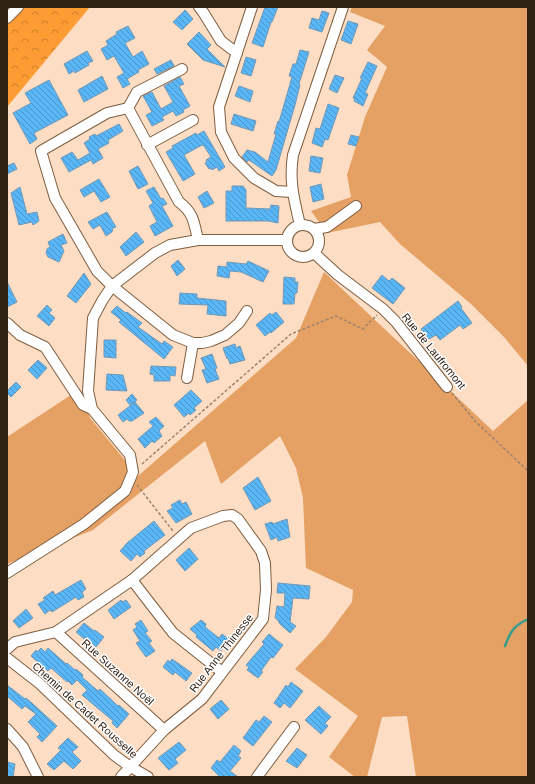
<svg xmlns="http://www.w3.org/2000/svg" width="535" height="784" viewBox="0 0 535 784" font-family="Arial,sans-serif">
<defs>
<pattern id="forest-crowns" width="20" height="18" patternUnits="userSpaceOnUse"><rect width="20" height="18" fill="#fe9c34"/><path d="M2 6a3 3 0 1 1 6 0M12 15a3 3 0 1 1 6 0" fill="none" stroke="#ce7f2b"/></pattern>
<pattern id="building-back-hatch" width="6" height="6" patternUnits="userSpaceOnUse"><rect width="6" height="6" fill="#59b6f7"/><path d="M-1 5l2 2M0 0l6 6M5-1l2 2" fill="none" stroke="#4a94c7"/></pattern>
</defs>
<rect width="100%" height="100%" fill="#fdddc3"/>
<g fill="#e5a063">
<path d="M352,7H528V366L504,337L471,304L400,244L380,222L327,233L311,211L351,197L347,175L365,117L387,67L367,50L385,26L350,12Z"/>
<path d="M324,272L493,431L528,400V777H416L407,716L382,717L367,777H355L329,757L358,716L295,669L326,637L352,602L353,590L306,568L303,498L296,468L280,436L221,484L205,441L93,530L7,564V437L80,389L90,418L138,476L296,338Z"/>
</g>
<path fill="url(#forest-crowns)" d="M7,7H90L7,107Z"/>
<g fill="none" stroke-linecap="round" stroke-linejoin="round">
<path stroke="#379e8f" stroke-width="2.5" d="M505,646C511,630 514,626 528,619"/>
</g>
<g fill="url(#building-back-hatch)" stroke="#7298b6">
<path d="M265,7H278L272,22H271L263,47L252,43Z"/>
<path d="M185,10L193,19L182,30L173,22Z"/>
<path d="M322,11L329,13L322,32L309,28L312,18L319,20Z"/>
<path d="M348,21L358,24L351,44L341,40Z"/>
<path d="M128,26L135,38L125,43L133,57L142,51L149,64L138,70L139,72L127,79L130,84L123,88L117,77L124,73L114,56L107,60L101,49L108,45L106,41L117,34L116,32Z"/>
<path d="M199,32L211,45L207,49L225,67L203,60L187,44Z"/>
<path d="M300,50L309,52L299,84L300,85L295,105L276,170L272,176L249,160L247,162L242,157L247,150L255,152L268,162L276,134H274L278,121L279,122L292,77L289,76L293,64H296Z"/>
<path d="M87,51L93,61L88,63L89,65L75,73L74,71L69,74L64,64Z"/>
<path d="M246,57L256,60L251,76L241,73Z"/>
<path d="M171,60L174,66L157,74L154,69Z"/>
<path d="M368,62L377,66L365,93L368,94L363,106L354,101L355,99L353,98L362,78H360Z"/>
<path d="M335,75L344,78L337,93L329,89Z"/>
<path d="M102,76L108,89L84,102L78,90Z"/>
<path d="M180,77L184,84L179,86L190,106L183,110L184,112L176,116L173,111L162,117L164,120L152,126L146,115L152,112L143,96L152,92L161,109L173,102L164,86Z"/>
<path d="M49,80L68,115L34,133L37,139L30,144L13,113L31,103L25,93Z"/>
<path d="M239,86L253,91L250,102L235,96Z"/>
<path d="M328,104L339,108L328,140L325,139L322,147L312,143L316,128L320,129Z"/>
<path d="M234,114L256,121L253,131L231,124Z"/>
<path d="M119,124L123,131L108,140L109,143L98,149L103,158L93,164L91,160L69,172L61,158L72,152L78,160L90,153L84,143L90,139L89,137L95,134L96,136Z"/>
<path d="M204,131L225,167L219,171L217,167L212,170L211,168L209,169L205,163L207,162L206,160L211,157L204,146L202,145L184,155L195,174L183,181L166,152L173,148L172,146L196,133L197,135Z"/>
<path d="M351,135L359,137L356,146L348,144Z"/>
<path d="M311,156L323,158L320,173L309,171Z"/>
<path d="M14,163L17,169L7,174V166Z"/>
<path d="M138,166L148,184L138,189L129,171Z"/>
<path d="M99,179L110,197L101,202L94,191L84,197L80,190Z"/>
<path d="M321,184L324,199L313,202L310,187Z"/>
<path d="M232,186H243L246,190V208L270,209L271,205L279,206L278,223L268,221H226V191H232Z"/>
<path d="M20,187L27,214L37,212L39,221L33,225L32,222L19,225L11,193Z"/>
<path d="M154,187L161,199L163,198L167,204L162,206L173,226L155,236L150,226L157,222L149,206L153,203L146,191Z"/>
<path d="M207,191L214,203L204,208L198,197Z"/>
<path d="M107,212L116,227L113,228L112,232L106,236L100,225L93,229L88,222Z"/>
<path d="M136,232L144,242L126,256L120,247Z"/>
<path d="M63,234L67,243L61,245L64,251L59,262L48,257L46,253L47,249L50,247L48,242Z"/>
<path d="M178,260L185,269L177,276L171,266Z"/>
<path d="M248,261L269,271L263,282L241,272L230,271L229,278L217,276L218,266L227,267V262L246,264Z"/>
<path d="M84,273L91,284L76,303L67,296Z"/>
<path d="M382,275L389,281L392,278L405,288L393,304L372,288Z"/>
<path d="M284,277L295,278V282H298L297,293H295L294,304H283Z"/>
<path d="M7,282L17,302L7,307Z"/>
<path d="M180,293L197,294V298L226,301V316L207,314L208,305L179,304Z"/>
<path d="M458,301L462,307L461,308L472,323L463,329L460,325L440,340L436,335L429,339L421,329Z"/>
<path d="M47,305L52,310L49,313L55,318L49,326L37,316Z"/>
<path d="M117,306L126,313L127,312L142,323L138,327L162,344L164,341L173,347L164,359L119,322L121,320L111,312Z"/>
<path d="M276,312L284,322L271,333L270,332L265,336L256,325L270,313L272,315Z"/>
<path d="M104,340H116V358L104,357Z"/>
<path d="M235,344L236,348L240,346L245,360L230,364L228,358L227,359L223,348Z"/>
<path d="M212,354L217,368L215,369L219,379L207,383L202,370L206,369L201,358Z"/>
<path d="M38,360L47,368L37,379L28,370Z"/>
<path d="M151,366L176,367L175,376L170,375V381H154V375L150,374Z"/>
<path d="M107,374L123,375L127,391L106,390Z"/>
<path d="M16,382L21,387L11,397L7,393V391Z"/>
<path d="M191,390L202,401L194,408L196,410L190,415L189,413L184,417L174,405Z"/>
<path d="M132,394L137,400L135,402L144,413L132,421H129L127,419L123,422L118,415L135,402L130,405L126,400Z"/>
<path d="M156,417L164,426L159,431L162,436L154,443L152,441L145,448L138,439L153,426L149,422Z"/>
<path d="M258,477L271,501L255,510L243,488Z"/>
<path d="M180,500L182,504L186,502L192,514L176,523L167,511L173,508L171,505Z"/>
<path d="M287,519L290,537L278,541L277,537L271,540L265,524L272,522L273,524Z"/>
<path d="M154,521L165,535L144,551L145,553L140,557L137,554L131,561L120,551L127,543Z"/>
<path d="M189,548L198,559L185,571L176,560Z"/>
<path d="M81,580L86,589L82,592L84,597L78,600L76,597L52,612L50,610L45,614L38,604L45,600L43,598L53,591L55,595Z"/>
<path d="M278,583L310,586L309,599L293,598L290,622L296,626L290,633L280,624L277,619L275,618L277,606L284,607L285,593H277Z"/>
<path d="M121,600L123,602L126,600L131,607L114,619L108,610Z"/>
<path d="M26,609L33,618L19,628L13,621Z"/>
<path d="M141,620L148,631L145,633L152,641L149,643L155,651L146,657L136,643L140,641L133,630L137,627L135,624Z"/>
<path d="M201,620L206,624L205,627L219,638L222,634L230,640L221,651L216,647L213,651L196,637L197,635L190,629Z"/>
<path d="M84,623L94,631L95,630L104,637L96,647L85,637L84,639L76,632Z"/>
<path d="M269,634L283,645L273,658L271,657L261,671L263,672L258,678L247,670L249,667L246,665L264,644L262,642Z"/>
<path d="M41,648L45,652L48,648L66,664L67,663L75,670L76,669L83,675L82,677L98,691L100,689L118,706L119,705L129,714L117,728L112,723L113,721L82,695L87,690L77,680L72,685L68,681L67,682L51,668L48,671L31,656L36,650L37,652Z"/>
<path d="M172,659L192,673L186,681L175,672L173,675L163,667L168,660L170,662Z"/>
<path d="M291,682L303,691L290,708L284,703L280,708L274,703L286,685L288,687Z"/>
<path d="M7,685L25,699L26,698L33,704L57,726L42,742L37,737L40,734L28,722L36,714L25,706L22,709L7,696Z"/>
<path d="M221,700L229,709L218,719L210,709Z"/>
<path d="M319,706L331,717L325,723L328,726L321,734L305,720Z"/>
<path d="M264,716L272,722L253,746L243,738L256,720L259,722Z"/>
<path d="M68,738L78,747L72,752L81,761L73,769L64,761L54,770L47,764L61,750L58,748Z"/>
<path d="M179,742L186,750L175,759L178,763L169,770L158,758Z"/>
<path d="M234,745L241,751L238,756L241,758L230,771L238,777H220L211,768L217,760L220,762Z"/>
<path d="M297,748L307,755L297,768L286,761Z"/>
<path d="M7,762L15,764L13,777H7Z"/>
</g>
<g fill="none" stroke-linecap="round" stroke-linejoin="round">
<defs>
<g id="minor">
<path d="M199,7L203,12L221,41L237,53"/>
<path d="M252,7L219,107L221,132L234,158L254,178L276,191L292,192"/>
<path d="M7,18L18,7"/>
<path d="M182,69L137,92L128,108L107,113L41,151L55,198L97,271L112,286L173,335L193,343H202L211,341L225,335L239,323L247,311"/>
<path d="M128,108L179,202C194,213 194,223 198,240"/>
<path d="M147,145L193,120"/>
<circle cx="303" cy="241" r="16"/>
<path d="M300,225C294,199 289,182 293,155L343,7"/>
<path d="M314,229L327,227L356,206"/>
<path d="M314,253L338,275L383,309L396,322L447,387"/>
<path d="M7,323L20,335L45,347L83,405L92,409"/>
<path d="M187,378L193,343"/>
<path d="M7,573L84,524L125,491L133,472L130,455L92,409L88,391L93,318L102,301L112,286L155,253L170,245L198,240H286"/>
<path d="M132,580L173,633L222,672"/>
<path d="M56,632L164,730"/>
<path d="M7,649L15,642L56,632L132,580L191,528L223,516L232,515L238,519L261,551L265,563L266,590L263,619L202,699L164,730L121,777"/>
<path d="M7,658L39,683L114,755L129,766L148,777"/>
<path d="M7,729L23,747L38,777"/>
<path d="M257,777L294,727"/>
</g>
</defs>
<use href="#minor" stroke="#7f5e40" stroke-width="12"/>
<g stroke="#9b8370" stroke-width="1.5" stroke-dasharray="3 2" stroke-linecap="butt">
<path d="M452,393L476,422L528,471"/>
<path d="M142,464L291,334L336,316L363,329L377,315"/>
<path d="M137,485L173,531"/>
</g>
<use href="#minor" stroke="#fff" stroke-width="10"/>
</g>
<g text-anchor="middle" stroke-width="3" stroke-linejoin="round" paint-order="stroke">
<g font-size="11" fill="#2f2114" stroke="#fff">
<text transform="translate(434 351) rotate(51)" y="4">Rue de Laufromont</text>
<text transform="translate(221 653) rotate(-52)" y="4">Rue Anne Thinesse</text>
<text transform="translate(118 672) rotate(42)" y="4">Rue Suzanne Noël</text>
<text transform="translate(85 710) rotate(42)" y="4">Chemin de Cadet Rousselle</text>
</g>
</g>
<rect width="535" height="784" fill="none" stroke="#2f2114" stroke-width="16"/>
</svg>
